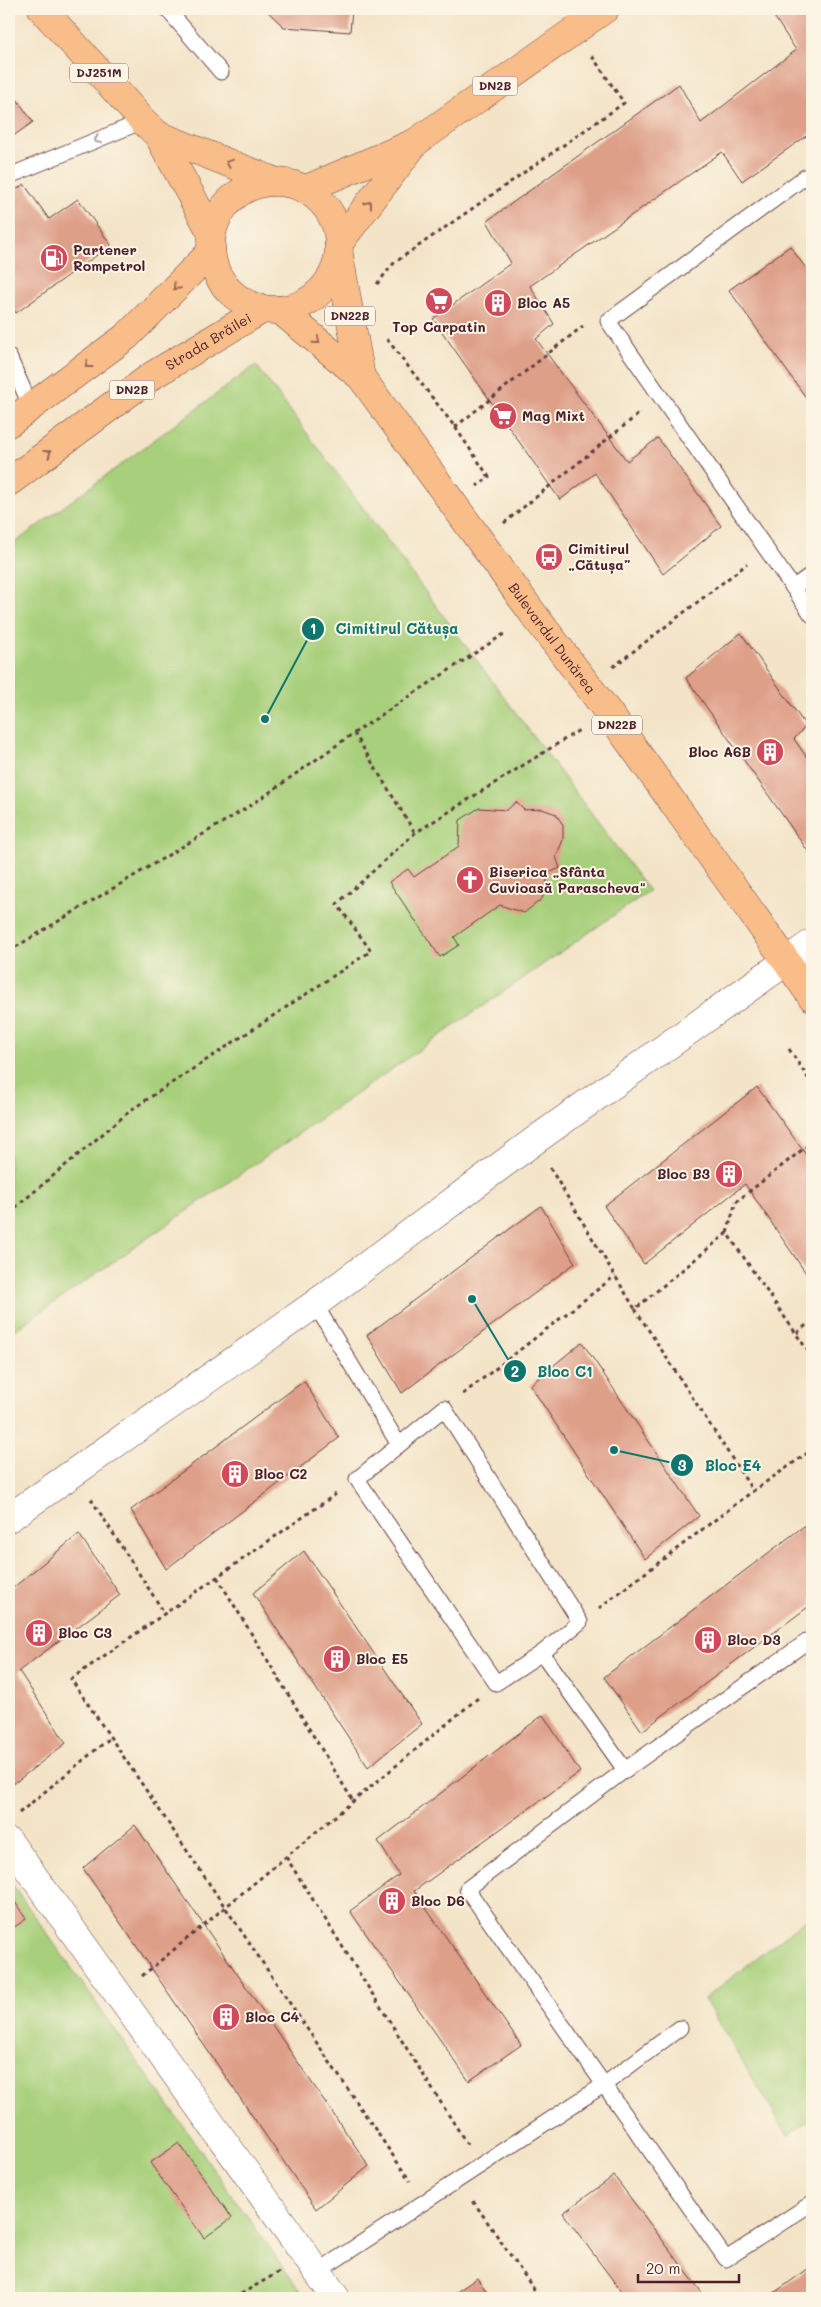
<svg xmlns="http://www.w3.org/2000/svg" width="821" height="2307" viewBox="0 0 821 2307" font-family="Mali,sans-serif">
<rect width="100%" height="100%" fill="#fcf5e5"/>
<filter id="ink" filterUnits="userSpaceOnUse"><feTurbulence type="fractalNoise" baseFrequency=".02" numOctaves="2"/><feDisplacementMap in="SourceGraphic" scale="10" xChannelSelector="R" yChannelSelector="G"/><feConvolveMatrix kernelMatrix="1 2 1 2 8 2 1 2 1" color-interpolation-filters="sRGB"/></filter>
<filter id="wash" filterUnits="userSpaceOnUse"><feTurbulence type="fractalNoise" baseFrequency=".0096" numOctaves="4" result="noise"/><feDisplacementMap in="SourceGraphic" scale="20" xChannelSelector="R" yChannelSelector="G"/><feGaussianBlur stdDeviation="1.12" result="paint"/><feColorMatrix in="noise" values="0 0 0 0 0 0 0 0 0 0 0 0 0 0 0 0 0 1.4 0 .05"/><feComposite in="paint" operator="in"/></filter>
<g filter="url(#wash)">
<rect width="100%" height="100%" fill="#f3e4c8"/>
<g fill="#a8d07b" stroke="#797853">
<path d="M256,365L649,891L9,1334V547Z"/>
<path d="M9,1880L305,2298H9Z"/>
<path d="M812,1915V2118L788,2136L704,1999Z"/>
</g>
<g id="blocks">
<g fill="#de9f88">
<path d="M265,9H352L350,32L284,27Z"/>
<path d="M782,9H812V132L742,181L722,152L530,286L554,324L536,339L627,461L658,438L721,526L663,574L595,473L560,500L433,319L511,263L487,221L679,84L701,123L796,50L773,15Z"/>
<path d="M9,88L33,122L9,139Z"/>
<path d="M24,184L49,219L78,199L111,245L16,313L9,303V241L15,237L9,229V195Z"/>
<path d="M790,246L812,277V406L729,290Z"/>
<path d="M741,633L806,726L794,739L812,765V857L686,678Z"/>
<path d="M516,802L524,810L542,809L556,814L563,825V840L556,857L560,868L549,873L542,899L524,913L500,905L454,937L459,945L440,957L389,882L408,869L414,877L459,846L460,820L479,808L507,810Z"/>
<path d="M757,1087L812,1163V1282L745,1184L644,1264L604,1206Z"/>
<path d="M541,1206L575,1263L402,1393L367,1335Z"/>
<path d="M582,1342L699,1516L645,1559L530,1385Z"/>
<path d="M304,1381L339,1438L166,1569L131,1510Z"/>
<path d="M812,1520V1604L642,1731L604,1677Z"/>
<path d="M79,1534L120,1595L19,1671L66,1743L12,1785L9,1780V1591Z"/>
<path d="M304,1551L422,1724L368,1767L253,1593Z"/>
<path d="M543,1715L580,1772L414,1891L521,2045L469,2081L350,1911L399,1875L378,1841Z"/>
<path d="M135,1825L369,2166L316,2209L83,1868Z"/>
<path d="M9,1893L26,1919L9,1931Z"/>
<path d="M179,2143L232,2218L204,2238L150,2163Z"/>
<path d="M614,2176L706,2298H626L563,2213Z"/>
<path d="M812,2266V2298H767Z"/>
<path d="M477,2278L491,2298H448Z"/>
</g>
</g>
</g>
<g filter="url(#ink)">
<use href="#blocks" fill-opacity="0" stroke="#633d43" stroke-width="1"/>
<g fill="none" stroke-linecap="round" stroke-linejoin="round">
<defs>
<g id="service">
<path d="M167,9L221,72"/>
<path d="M9,176L143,121"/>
<path d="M805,177L608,321L812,615"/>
<path d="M9,357L31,407"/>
<path d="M794,587L812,574"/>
<path d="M315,1304L399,1445L357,1479L496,1683L542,1653"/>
<path d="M399,1445L444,1408L580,1622L542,1653L625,1770"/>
<path d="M812,1638L625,1770L467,1889L726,2259L812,2203"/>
<path d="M317,2272L605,2084L680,2028"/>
</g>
<g id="minor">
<path d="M9,1518L315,1304L534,1141L812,943"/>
<path d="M9,1842L336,2298"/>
</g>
<g id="primary">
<path d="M306,189L416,142L605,9"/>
<path d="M339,243L415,143"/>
<path d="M339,255L361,377"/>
<path id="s1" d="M280,310L361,377L534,615L608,712L812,997"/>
</g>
<g id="trunk">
<path d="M42,9L143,121L158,135L274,181"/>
<path d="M158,135L211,232"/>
<circle cx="275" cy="246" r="64"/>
<path d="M9,423L127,336L210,253"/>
<path id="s2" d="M9,482L153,375L263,309"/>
</g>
</defs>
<use href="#service" stroke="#633d43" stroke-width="17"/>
<use href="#minor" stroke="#633d43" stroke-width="29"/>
<use href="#primary" stroke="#633d43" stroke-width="29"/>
<use href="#trunk" stroke="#633d43" stroke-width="29"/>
<g stroke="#633d43" stroke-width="3" stroke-dasharray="4 4" stroke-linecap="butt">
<path d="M377,284L394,263L624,103L592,56"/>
<path d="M387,339L455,427L489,477L477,486"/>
<path d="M455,427L583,326"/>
<path d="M504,523L641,412"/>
<path d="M613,667L747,564"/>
<path d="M354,733L415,833"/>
<path d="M9,951L250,806L354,733L507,632"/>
<path d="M789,1049L812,1084"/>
<path d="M550,1168L635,1309L727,1233L812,1357"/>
<path d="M9,1213L131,1110L371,951L337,904L415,833L581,729"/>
<path d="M727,1233L736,1202L812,1142"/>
<path d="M635,1309L753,1491L812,1450"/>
<path d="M797,1333L812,1320"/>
<path d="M463,1394L615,1276"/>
<path d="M336,1494L71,1679L410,2181"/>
<path d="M91,1499L165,1614"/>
<path d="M217,1577L353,1801"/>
<path d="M599,1608L753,1491"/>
<path d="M19,1813L110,1738"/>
<path d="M286,1857L467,2144"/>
<path d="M142,1976L478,1698"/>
<path d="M473,2201L540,2298"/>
<path d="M234,2298L279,2272"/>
</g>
<use href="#service" stroke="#fff" stroke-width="15"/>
<use href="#minor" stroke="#fff" stroke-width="28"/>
<use href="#primary" stroke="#f9bd89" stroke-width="28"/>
<use href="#trunk" stroke="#f9bd89" stroke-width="28"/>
</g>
<defs><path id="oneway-chevron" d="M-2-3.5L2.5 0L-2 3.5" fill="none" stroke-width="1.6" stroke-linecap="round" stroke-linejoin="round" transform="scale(1.25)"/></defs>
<use stroke="#ae9aa0" href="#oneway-chevron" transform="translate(97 140) rotate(158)"/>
<g stroke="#965">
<use href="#oneway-chevron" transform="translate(229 163) rotate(-158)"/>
<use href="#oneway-chevron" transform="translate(369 204) rotate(-53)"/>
<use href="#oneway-chevron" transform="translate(176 287) rotate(135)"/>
<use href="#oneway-chevron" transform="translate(317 341) rotate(39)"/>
<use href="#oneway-chevron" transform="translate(88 365) rotate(143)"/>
<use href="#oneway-chevron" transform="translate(48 453) rotate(-36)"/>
</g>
</g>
<defs>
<symbol id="fuel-disc" viewBox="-11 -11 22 22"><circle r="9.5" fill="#d1495b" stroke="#fcf5e5"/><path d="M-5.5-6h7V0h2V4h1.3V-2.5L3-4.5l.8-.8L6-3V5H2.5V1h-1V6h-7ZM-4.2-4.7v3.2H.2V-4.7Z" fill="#fff"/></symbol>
<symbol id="supermarket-disc" viewBox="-11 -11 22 22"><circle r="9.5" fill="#d1495b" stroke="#fcf5e5"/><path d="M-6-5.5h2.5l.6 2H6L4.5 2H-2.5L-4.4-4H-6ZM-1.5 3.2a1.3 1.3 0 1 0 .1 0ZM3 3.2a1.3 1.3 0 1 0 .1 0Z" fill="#fff"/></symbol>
<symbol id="building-disc" viewBox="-11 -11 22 22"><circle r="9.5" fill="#d1495b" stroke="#fcf5e5"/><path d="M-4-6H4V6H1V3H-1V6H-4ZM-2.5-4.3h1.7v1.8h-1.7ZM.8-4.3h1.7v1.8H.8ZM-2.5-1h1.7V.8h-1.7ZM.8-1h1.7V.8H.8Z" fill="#fff"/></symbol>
<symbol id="bus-disc" viewBox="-11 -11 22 22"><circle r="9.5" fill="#d1495b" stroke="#fcf5e5"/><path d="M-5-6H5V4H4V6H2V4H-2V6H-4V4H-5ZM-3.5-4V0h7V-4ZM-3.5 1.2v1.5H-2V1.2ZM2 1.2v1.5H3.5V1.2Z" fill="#fff"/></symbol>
<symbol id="church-disc" viewBox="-11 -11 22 22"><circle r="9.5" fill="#d1495b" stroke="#fcf5e5"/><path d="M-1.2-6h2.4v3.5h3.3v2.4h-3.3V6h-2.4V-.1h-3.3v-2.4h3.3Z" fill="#fff"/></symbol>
</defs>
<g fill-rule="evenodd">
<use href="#fuel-disc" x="38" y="242" width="32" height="32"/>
<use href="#supermarket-disc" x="423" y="285" width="32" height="32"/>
<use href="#building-disc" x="482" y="287" width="32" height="32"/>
<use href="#supermarket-disc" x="487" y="400" width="32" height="32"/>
<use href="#bus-disc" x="533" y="541" width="32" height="32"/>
<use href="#building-disc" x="754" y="736" width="32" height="32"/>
<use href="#church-disc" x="454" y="864" width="32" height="32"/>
<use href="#building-disc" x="713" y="1158" width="32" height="32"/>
<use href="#building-disc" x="219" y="1458" width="32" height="32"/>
<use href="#building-disc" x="23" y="1617" width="32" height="32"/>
<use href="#building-disc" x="692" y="1624" width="32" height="32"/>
<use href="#building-disc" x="321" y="1643" width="32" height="32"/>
<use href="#building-disc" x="376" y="1885" width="32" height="32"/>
<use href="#building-disc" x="210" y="2001" width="32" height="32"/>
</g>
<g text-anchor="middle" stroke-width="4" stroke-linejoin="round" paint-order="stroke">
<g fill="#fcf5e5" stroke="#7f5f63" stroke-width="1">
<rect x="70" y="63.5" width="58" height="19" rx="4"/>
<rect x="472.5" y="76.5" width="45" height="19" rx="4"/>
<rect x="325" y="306.5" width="50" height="19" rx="4"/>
<rect x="109.5" y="380.5" width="45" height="19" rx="4"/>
<rect x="592" y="715.5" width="50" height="19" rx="4"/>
</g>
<g font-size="12" font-weight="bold" fill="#4a1f2b">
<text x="99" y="77">DJ251M</text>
<text x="495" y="90">DN2B</text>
<text x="350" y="320">DN22B</text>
<text x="132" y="394">DN2B</text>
<text x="617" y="729">DN22B</text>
</g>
<g font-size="14" font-weight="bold" fill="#4a1f2b" stroke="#fcf5e5" text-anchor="start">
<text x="73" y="255">Partener<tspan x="73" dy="16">Rompetrol</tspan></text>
<text x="517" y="308">Bloc A5</text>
<text x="439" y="332" text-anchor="middle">Top Carpatin</text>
<text x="522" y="421">Mag Mixt</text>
<text x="568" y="554">Cimitirul<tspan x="568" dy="16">„Cătușa”</tspan></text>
<text x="751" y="757" text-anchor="end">Bloc A6B</text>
<text x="489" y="877">Biserica „Sfânta<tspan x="489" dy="16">Cuvioasă Parascheva"</tspan></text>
<text x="710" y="1179" text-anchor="end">Bloc B3</text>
<text x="254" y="1479">Bloc C2</text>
<text x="58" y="1638">Bloc C3</text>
<text x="727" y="1645">Bloc D3</text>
<text x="356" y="1664">Bloc E5</text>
<text x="411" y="1906">Bloc D6</text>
<text x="245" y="2022">Bloc C4</text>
</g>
<g font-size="14" fill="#4a1f2b" stroke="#fcf5e5">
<text dy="5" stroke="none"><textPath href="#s2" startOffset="244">Strada Brăilei</textPath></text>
<text dy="5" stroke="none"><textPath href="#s1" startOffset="429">Bulevardul Dunărea</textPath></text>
</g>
</g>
<path fill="none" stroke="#0f766e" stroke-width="2" d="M265 719L313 629M472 1299L515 1371M614 1450L682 1465"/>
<g fill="#0f766e" stroke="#fcf5e5" stroke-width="2">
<circle cx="265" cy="719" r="5"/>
<circle cx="472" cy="1299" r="5"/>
<circle cx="614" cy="1450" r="5"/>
<circle cx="313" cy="629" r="12"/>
<circle cx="515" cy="1371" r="12"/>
<circle cx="682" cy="1465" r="12"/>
</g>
<g font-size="15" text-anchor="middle" font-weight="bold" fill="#fff">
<text x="313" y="634">1</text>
<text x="515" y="1377">2</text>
<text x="682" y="1471">3</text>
</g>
<g font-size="15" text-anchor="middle" font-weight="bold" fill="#0f766e" stroke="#fcf5e5" stroke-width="4" stroke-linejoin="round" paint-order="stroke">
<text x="397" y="634">Cimitirul Cătușa</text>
<text x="565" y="1377">Bloc C1</text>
<text x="733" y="1471">Bloc E4</text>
</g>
<rect width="821" height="2307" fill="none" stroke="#fcf5e5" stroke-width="30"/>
<path d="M638 2274v8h101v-8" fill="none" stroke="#4a1f2b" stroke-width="2.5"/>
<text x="646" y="2274" font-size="15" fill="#4a1f2b" stroke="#fcf5e5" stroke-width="4" paint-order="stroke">20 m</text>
</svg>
